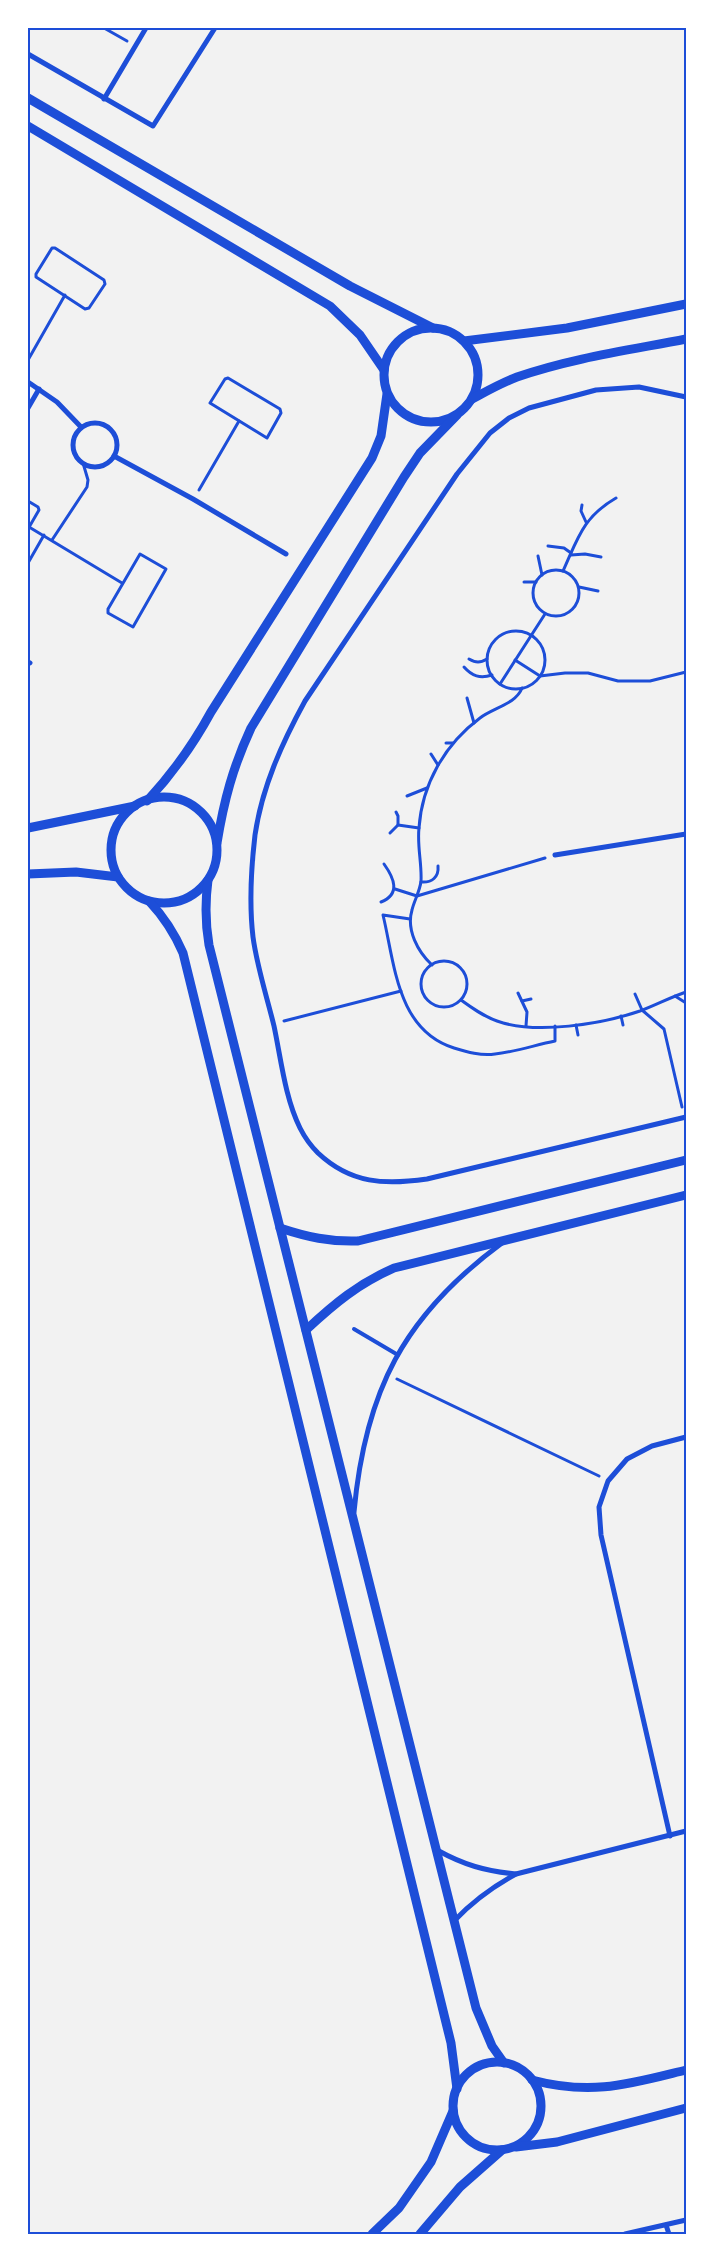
<svg xmlns="http://www.w3.org/2000/svg" width="714" height="2262" viewBox="0 0 714 2262" font-family="'Source Serif 4',serif">
<rect width="100%" height="100%" fill="#f2f2f2"/>
<g fill="none" stroke-linecap="round" stroke-linejoin="round">
<g stroke="#1d4ed8" stroke-width="3">
<path d="M104,28L127,41"/>
<path d="M52,248H55L104,280L105,284L89,308L85,309L36,277V274Z"/>
<path d="M28,360L65,295"/>
<path d="M228,378L280,409L281,413L267,438L210,403L225,379Z"/>
<path d="M199,490L239,421"/>
<path d="M28,501L38,507L39,510L28,529"/>
<path d="M582,505L581,511L586,522"/>
<path d="M29,527L122,583"/>
<path d="M52,540L87,487L88,480L83,463"/>
<path d="M548,546L564,548L571,553"/>
<path d="M140,554L166,569L133,627L108,613V609Z"/>
<path d="M571,555L585,554L601,557"/>
<path d="M538,556L542,575"/>
<path d="M28,563L44,535"/>
<circle cx="556" cy="593" r="23"/>
<path d="M563,571C578,538 583,517 616,498"/>
<path d="M524,582H536"/>
<path d="M579,587L598,591"/>
<circle cx="516" cy="660" r="29"/>
<path d="M469,659C476,663 480,663 487,659"/>
<path d="M515,660L540,676L565,673H588L618,681H650L686,672"/>
<path d="M464,667C472,676 480,679 492,675"/>
<path d="M500,684L545,614"/>
<path d="M467,698L474,723"/>
<path d="M446,743H453"/>
<path d="M431,754L438,765"/>
<path d="M407,796L427,788"/>
<path d="M398,825L419,828"/>
<path d="M390,833L398,825V816L396,812"/>
<path d="M421,882C432,883 439,877 438,866"/>
<path d="M395,889L417,896L545,858"/>
<path d="M381,902C401,894 394,878 384,864"/>
<path d="M410,919L383,915C395,965 397,1030 454,1048C467,1052 481,1056 495,1054C515,1052 535,1045 555,1041V1026"/>
<circle cx="444" cy="984" r="23"/>
<path d="M432,965C418,952 406,930 412,910C414,901 420,891 421,881C422,864 417,846 419,828C422,784 445,744 480,718C493,708 516,704 522,688"/>
<path d="M518,993L527,1012L526,1026"/>
<path d="M635,994L642,1010L664,1029L682,1107"/>
<path d="M675,996L686,1003"/>
<path d="M461,1000C472,1008 483,1016 497,1021C536,1035 602,1024 640,1011C656,1005 671,997 686,992"/>
<path d="M522,1001L531,999"/>
<path d="M621,1016L623,1025"/>
<path d="M284,1021L401,991"/>
<path d="M576,1025L578,1035"/>
<path d="M397,1379L599,1476"/>
</g>
<path stroke="#1d4ed8" stroke-width="4" d="M354,1329L398,1355"/>
<g stroke="#1d4ed8" stroke-width="5">
<path d="M28,54L153,126L215,28"/>
<path d="M104,99L146,28"/>
<path d="M28,382L57,402L81,427"/>
<path d="M686,397L639,387L596,390L529,408L509,418L490,433L457,474L305,701C282,743 262,787 255,835C251,869 249,903 253,937C257,967 267,997 274,1026C281,1059 285,1098 300,1128C304,1136 312,1147 318,1153C351,1184 385,1185 427,1179L686,1117"/>
<path d="M28,408L39,389"/>
<circle cx="95" cy="445" r="22"/>
<path d="M114,456L193,499L286,554"/>
<path d="M28,662L30,663"/>
<path d="M555,855L686,834"/>
<path d="M354,1512C365,1392 403,1316 502,1243"/>
<path d="M670,1836L601,1535L599,1507L608,1481L627,1459L652,1446L686,1437"/>
<path d="M437,1850C464,1865 485,1871 516,1874"/>
<path d="M454,1921C473,1901 492,1887 516,1874L686,1831"/>
<path d="M666,2225L669,2234"/>
<path d="M625,2234L686,2220"/>
</g>
<g stroke="#1d4ed8" stroke-width="9">
<path d="M28,98L350,286L433,328"/>
<path d="M28,126L330,306L360,335L384,370"/>
<circle cx="431" cy="375" r="47"/>
<path d="M464,341L567,328L686,304"/>
<path d="M472,399C487,391 501,383 517,377C572,358 630,350 686,339"/>
<circle cx="164" cy="850" r="53"/>
<path d="M147,801C173,773 193,745 211,712L372,458L381,436L387,394"/>
<path d="M28,828L135,806"/>
<path d="M217,843C224,800 233,767 251,728L404,477L420,453L457,415"/>
<path d="M28,874L76,872L118,877"/>
<path d="M208,880C205,903 205,922 209,945L476,2008L492,2046L504,2063"/>
<path d="M149,901C164,917 174,932 183,953L451,2043L457,2089"/>
<path d="M280,1228C307,1237 330,1242 358,1241L686,1160"/>
<path d="M306,1330C335,1303 358,1284 394,1268L686,1195"/>
<circle cx="497" cy="2106" r="44"/>
<path d="M532,2080C592,2096 629,2084 686,2070"/>
<path d="M516,2147L557,2142L686,2108"/>
<path d="M372,2234L399,2208L431,2162L453,2111"/>
<path d="M420,2234L460,2187L502,2150"/>
</g>
</g>
<rect width="714" height="2262" fill="none" stroke="#ffffff" stroke-width="58"/>
<rect x="29" y="29" width="656" height="2204" fill="none" stroke="#1d4ed8" stroke-width="2"/>
</svg>
